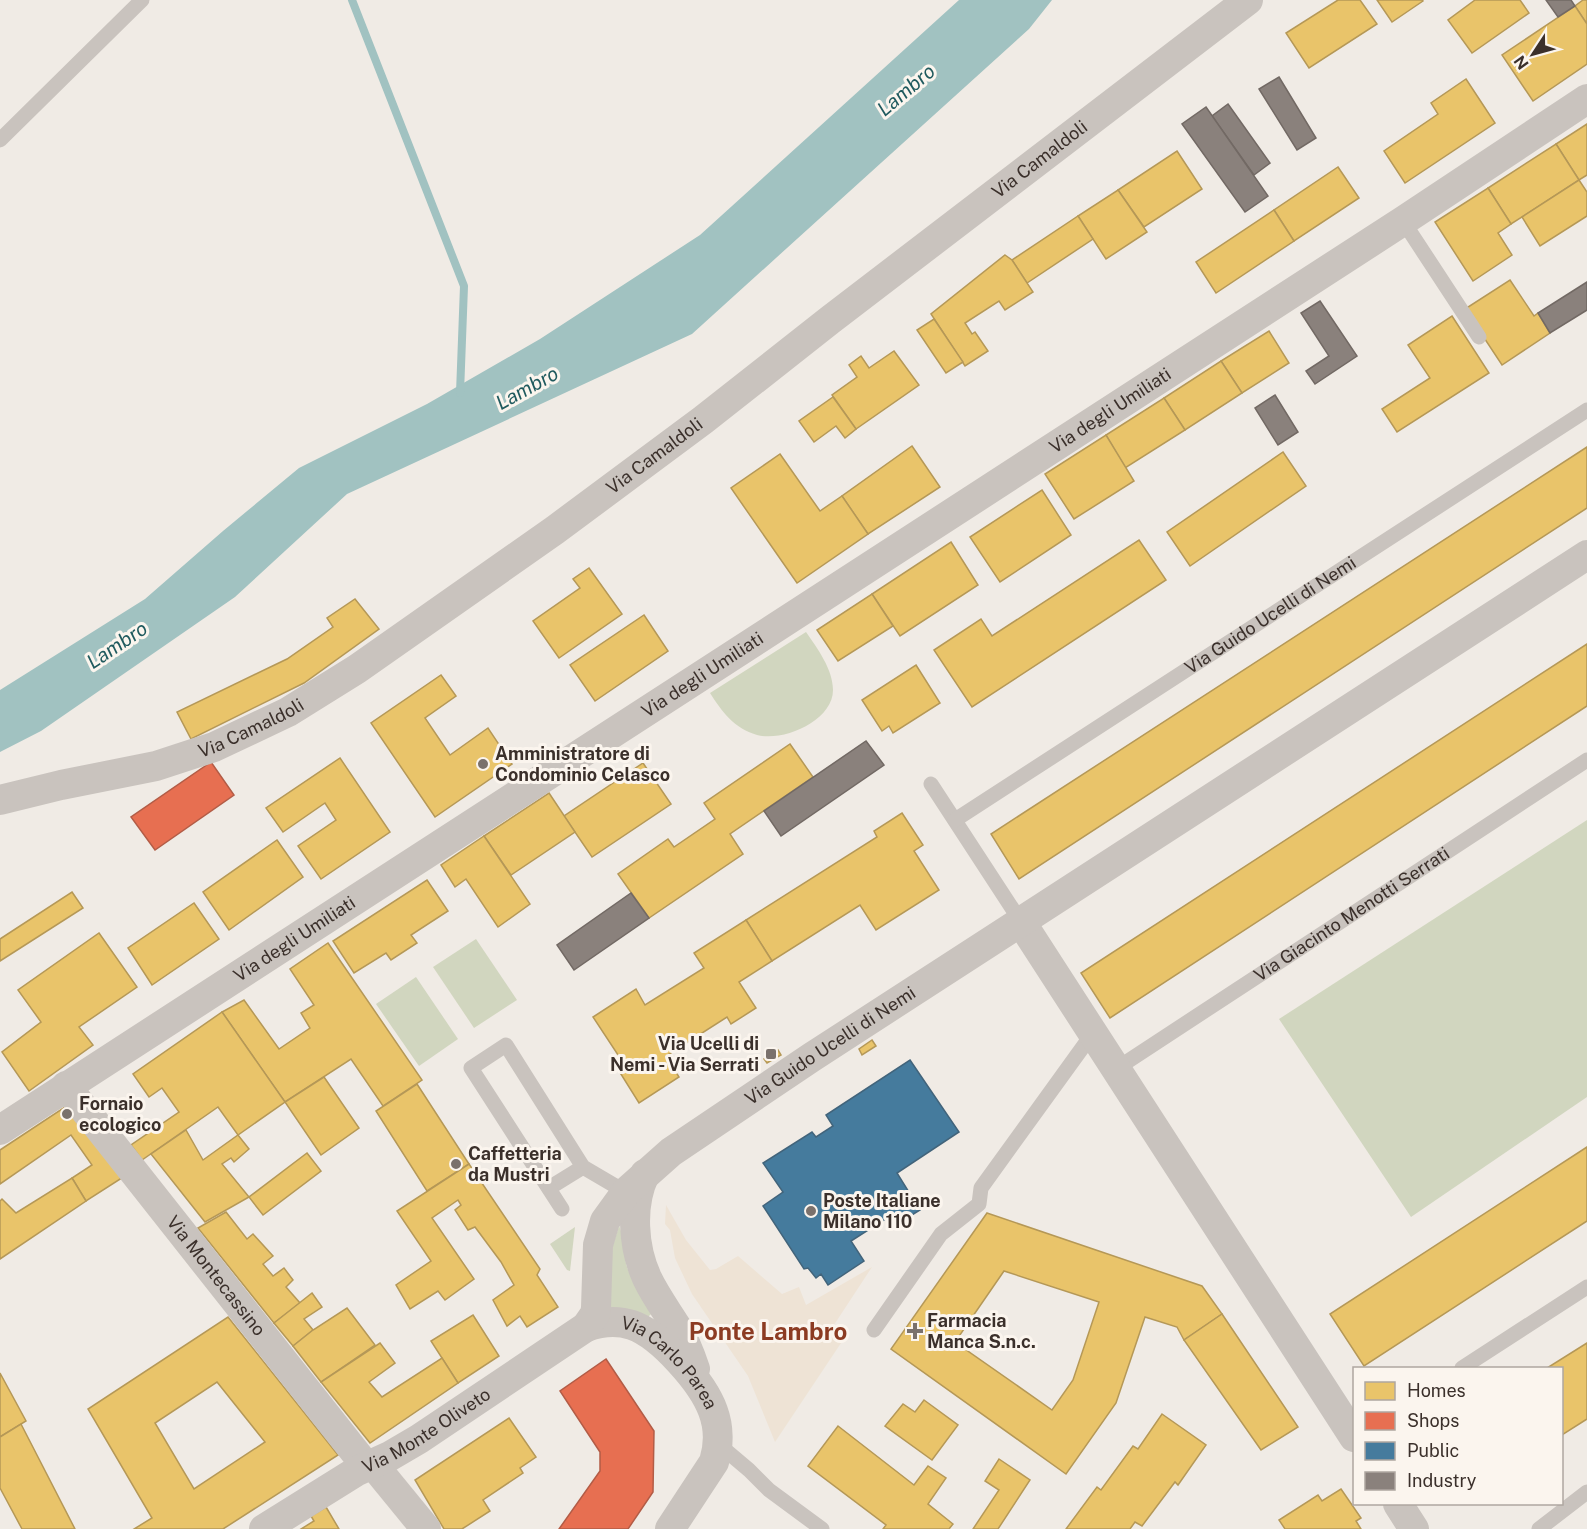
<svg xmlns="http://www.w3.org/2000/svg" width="1587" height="1529" viewBox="0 0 1587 1529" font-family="'Public Sans',sans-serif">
<rect width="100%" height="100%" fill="#f0ebe5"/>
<g fill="#d1d6bf">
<path d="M806,632C817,648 833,669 833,690C833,721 783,742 757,735C734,728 722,712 710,693Z"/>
<path d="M1587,820V1097L1411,1217L1279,1019Z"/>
<path d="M476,939L517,1000L474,1028L433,967Z"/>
<path d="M416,977L458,1039L419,1066L376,1004Z"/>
<path d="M619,1226C623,1232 624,1256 627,1267C633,1283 644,1299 652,1313L647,1318L610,1311L607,1264Z"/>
<path d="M575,1227L570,1271L567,1270L550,1244Z"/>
</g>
<path fill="#eee3d5" d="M666,1205L686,1240L710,1270L716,1269L738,1256L782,1294L799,1287L806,1305L872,1267L828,1334L841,1343L775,1442L748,1376L692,1294L675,1258L670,1230L665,1224Z"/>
<path fill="#a1c2c1" d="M959,0H1052L1029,29L692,334L347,494L235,597L41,731L0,752V690L145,599L223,531L299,468L427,404L540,339L700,235Z"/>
<g fill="#e9c46a" stroke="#b59857" stroke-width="1.5" fill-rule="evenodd">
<path d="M1338,0H1360L1377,24L1309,68L1286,33Z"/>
<path d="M1377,0H1422L1423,1L1392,22Z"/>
<path d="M1475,0H1520L1529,13L1472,53L1448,20Z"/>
<path d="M1583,0H1587V24L1575,6Z"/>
<path d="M1575,6L1587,24V64L1533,101L1502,55Z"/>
<path d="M1466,79L1495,123L1405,183L1384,151L1438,114L1431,103Z"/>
<path d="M1587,124V175L1579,180L1556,144Z"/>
<path d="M1556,144L1579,180L1511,224L1488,188Z"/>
<path d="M1177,151L1202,189L1144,227L1118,190Z"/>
<path d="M1338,167L1359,198L1294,241L1274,210Z"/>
<path d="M1579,180L1587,192V216L1540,246L1522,217Z"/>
<path d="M1488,188L1511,224L1498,233L1512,255L1473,281L1435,222Z"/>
<path d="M1118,190L1147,232L1106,259L1078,216Z"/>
<path d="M1274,210L1294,241L1216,293L1196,262Z"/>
<path d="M1078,216L1093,239L1027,283L1012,260Z"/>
<path d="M1005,255L1012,260L1033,292L1005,310L999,301L965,323L972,334L975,332L988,351L965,366L931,314Z"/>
<path d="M1510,280L1534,316L1538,313L1550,333L1502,365L1465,309Z"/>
<path d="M1452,316L1489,373L1397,432L1382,409L1430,378L1408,345Z"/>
<path d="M934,319L963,362L946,373L917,330Z"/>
<path d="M1269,331L1289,363L1242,393L1221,361Z"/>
<path d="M894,351L919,385L856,429L832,395L857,377L849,365L861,356L869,368Z"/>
<path d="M1221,361L1242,393L1185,430L1164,398Z"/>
<path d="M833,397L856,429L845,438L836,426L814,442L799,421Z"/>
<path d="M1164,398L1185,430L1125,468L1106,435Z"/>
<path d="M1106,435L1134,481L1074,519L1045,474Z"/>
<path d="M912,446L940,487L868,534L842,496Z"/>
<path d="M1587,447V508L1019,879L991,834Z"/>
<path d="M1283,452L1306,486L1190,566L1167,532Z"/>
<path d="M780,454L820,511L842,496L868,534L797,583L731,488Z"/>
<path d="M1042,490L1071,535L1000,582L970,537Z"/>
<path d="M1139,540L1166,580L972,707L934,650L981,619L992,636Z"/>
<path d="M951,542L978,585L900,636L872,594Z"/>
<path d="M589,568L622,614L559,658L533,621L580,588L573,579Z"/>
<path d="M872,594L893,626L838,661L817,630Z"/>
<path d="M355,599L379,629L304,683L191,739L177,712L287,659L333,627L327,618Z"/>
<path d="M644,615L668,651L595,701L570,665Z"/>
<path d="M1587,644V706L1110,1018L1081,973Z"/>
<path d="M916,665L940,703L893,733L889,726L882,731L862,700Z"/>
<path d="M441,675L456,696L425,718L450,755L488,728L512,764L435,817L371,723Z"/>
<path d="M790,744L813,777L730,834L743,854L649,918L618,874L668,839L674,847L715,819L704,803Z"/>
<path d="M340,758L390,832L321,879L298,846L336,820L325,803L283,832L266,808Z"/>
<path d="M643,763L671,804L592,857L564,816Z"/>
<path d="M549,793L575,832L511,875L484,836Z"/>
<path d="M902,813L923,845L914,851L939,890L876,930L860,905L772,961L746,920L877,837L874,831Z"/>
<path d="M484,836L530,904L498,927L466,879L455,887L441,865Z"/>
<path d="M277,840L303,877L229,930L203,892Z"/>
<path d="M427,880L448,911L411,935L417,943L391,960L386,953L354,973L333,941Z"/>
<path d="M72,892L83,908L0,961V939Z"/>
<path d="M194,903L219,939L152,985L128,948Z"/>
<path d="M746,920L772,961L739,982L756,1008L731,1024L727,1017L666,1056L679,1077L639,1103L619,1071L626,1067L593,1017L636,989L645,1005L704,968L694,953Z"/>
<path d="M99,933L137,987L79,1027L93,1045L29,1091L2,1052L41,1022L18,990Z"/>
<path d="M328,943L422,1080L383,1106L351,1059L285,1102L222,1012L244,1000L279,1049L310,1028L301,1013L314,1005L290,969Z"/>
<path d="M222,1012L285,1102L238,1135L218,1107L142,1160L131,1145L179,1112L162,1088L149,1097L133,1074Z"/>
<path d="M872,1040L876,1046L862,1055L859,1049Z"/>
<path d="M778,1050L781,1055L767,1063L764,1059Z"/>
<path d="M324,1077L359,1128L321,1155L285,1102Z"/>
<path d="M417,1084L469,1164L427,1191L376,1111Z"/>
<path d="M71,1103L128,1174L86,1201L72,1178L92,1165L71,1135L0,1184V1150Z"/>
<path d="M186,1130L203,1160L238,1135L249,1149L234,1162L231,1158L222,1164L249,1197L205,1222L151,1154Z"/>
<path d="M1587,1147V1221L1364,1366L1330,1314Z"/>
<path d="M307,1153L321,1171L263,1215L249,1197Z"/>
<path d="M469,1164L540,1269L537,1275L558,1307L527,1327L520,1316L507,1326L493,1300L514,1285L501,1262L475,1227L468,1230L455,1210L461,1205L458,1200L432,1218L474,1279L445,1300L438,1291L410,1309L396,1285L431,1261L397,1211Z"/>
<path d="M72,1178L86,1201L0,1259V1201L2,1199L16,1213Z"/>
<path d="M226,1212L247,1239L253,1234L273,1256L263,1264L273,1276L284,1268L293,1280L286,1287L300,1303L274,1323L198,1228Z"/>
<path d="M987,1213L1202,1286L1222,1314L1184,1340L1177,1327L1145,1317L1116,1403L1066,1474L891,1349ZM1004,1271L1099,1302L1073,1380L1052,1410L955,1342Z"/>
<path d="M312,1293L322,1307L304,1319L313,1330L293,1346L274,1323Z"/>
<path d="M347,1308L375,1345L321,1382L293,1346L313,1330Z"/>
<path d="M1222,1314L1298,1427L1261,1450L1184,1340Z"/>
<path d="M473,1315L499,1356L458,1383L431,1341Z"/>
<path d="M228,1317L338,1455L223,1529H134L152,1518L88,1409ZM217,1382L265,1442L194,1489L155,1423Z"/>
<path d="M380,1343L395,1363L369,1382L382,1397L442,1358L458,1383L370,1443L321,1382Z"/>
<path d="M1587,1343V1419L1562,1435V1368H1547Z"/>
<path d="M0,1373L26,1421L0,1437Z"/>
<path d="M924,1400L958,1425L932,1460L885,1426L903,1404L915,1412Z"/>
<path d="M1162,1414L1206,1445L1178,1485L1175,1482L1142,1526L1135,1522L1130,1529H1066L1097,1487L1101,1490L1133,1446L1138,1449Z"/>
<path d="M509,1418L536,1457L520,1468L523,1473L483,1500L490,1511L462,1529H444L415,1480Z"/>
<path d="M21,1424L75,1529H22L0,1488V1437Z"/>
<path d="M838,1426L914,1485L928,1466L946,1478L928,1504L953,1524L949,1529H883L886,1525L808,1466Z"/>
<path d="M999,1459L1030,1480L998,1529H973L999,1490L985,1481Z"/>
<path d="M1341,1489L1361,1518L1356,1521L1361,1529H1285L1279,1520L1318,1495L1322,1501Z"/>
<path d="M326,1507L339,1529H301L314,1521L311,1516Z"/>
</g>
<g fill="#e76f51" stroke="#b35c46" stroke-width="1.5">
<path d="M211,762L234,795L155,850L131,817Z"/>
<path d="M606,1359L654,1431L653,1492L628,1529H559L600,1471V1452L560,1391Z"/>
</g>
<path fill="#457b9d" stroke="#42647b" stroke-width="1.5" d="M910,1060L959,1132L897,1173L920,1210L899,1223L893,1214L851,1241L864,1261L828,1285L821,1274L816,1278L808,1268L804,1269L763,1206L783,1192L763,1163L812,1132L816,1137L833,1126L826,1115Z"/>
<g fill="#8a817c" stroke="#726964" stroke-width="1.5">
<path d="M1546,0H1571L1575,6L1558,17Z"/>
<path d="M1279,77L1316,138L1297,150L1259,89Z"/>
<path d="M1228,104L1270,163L1254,175L1212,116Z"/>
<path d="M1206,107L1268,196L1245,212L1182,124Z"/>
<path d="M1587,282V310L1550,333L1538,313Z"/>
<path d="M1320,301L1357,356L1315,384L1306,371L1329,356L1301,313Z"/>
<path d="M1275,395L1298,432L1278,445L1255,408Z"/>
<path d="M866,741L884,765L781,836L764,811Z"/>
<path d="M631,893L649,918L574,970L557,945Z"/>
</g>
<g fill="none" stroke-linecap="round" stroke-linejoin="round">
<path stroke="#a1c2c1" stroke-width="8" d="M352,0L464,286L460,393"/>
<g stroke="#c9c3be" stroke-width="15">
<path d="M0,140L142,0"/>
<path d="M1403,221L1479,337"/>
<path d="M931,784L1021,922"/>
<path id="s1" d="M955,820L1587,410"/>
<path id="s2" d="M1116,1069L1587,760"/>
<path d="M549,1188L583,1167"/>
<path d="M562,1209L471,1068L506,1045L583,1167L629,1194"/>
<path d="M874,1330L941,1234L979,1204L981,1188L1093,1033"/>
<path d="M1462,1368L1587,1287"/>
<path d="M717,1443L749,1470L769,1490L822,1529"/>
<path d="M1539,1529L1587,1492"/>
</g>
<g stroke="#c9c3be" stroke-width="30">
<path id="s3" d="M0,800L61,785L156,766L214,747L288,712L357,669L555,530L703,420L830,320L1248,0"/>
<path d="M1021,922L1354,1437"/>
<path id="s4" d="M66,1086L366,1466"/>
<path id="s5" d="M0,1130L1403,221L1587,99"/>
<path d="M645,1174C630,1205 633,1247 647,1278C655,1295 666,1310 676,1326C684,1339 690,1354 695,1369"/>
<path id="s6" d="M586,1327C600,1322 617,1320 632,1325C661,1335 703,1383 713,1411C719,1427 719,1446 714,1462L670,1529"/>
<path d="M372,1463L426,1529"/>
<path d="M1398,1504L1414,1529"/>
<path id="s7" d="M264,1529L357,1471L390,1456L419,1439L586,1327L595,1314L596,1308L598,1245L605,1221L626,1192L671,1152L812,1057L1587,555"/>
</g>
</g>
<g fill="#7a716c" stroke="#fbf5ee" stroke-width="2">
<circle cx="483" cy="764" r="6"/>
<rect x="765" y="1048" width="12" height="12" rx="3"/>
<circle cx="67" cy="1114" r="6"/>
<circle cx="456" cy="1164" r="6"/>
<circle cx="811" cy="1211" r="6"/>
<path d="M912 1322h6v6h6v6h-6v6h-6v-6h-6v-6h6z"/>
</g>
<g text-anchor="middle" stroke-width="6" stroke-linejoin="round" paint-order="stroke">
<g font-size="18" fill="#3b302b" stroke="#fbf5ee">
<text dy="6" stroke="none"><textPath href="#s3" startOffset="1236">Via Camaldoli</textPath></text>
<text dy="6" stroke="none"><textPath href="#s5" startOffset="1323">Via degli Umiliati</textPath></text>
<text dy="6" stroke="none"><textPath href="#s3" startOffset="750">Via Camaldoli</textPath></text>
<text dy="6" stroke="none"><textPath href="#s1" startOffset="376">Via Guido Ucelli di Nemi</textPath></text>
<text dy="6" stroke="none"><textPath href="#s5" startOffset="837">Via degli Umiliati</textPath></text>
<text dy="6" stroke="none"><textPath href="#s3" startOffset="262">Via Camaldoli</textPath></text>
<text dy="6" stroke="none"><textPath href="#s2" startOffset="282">Via Giacinto Menotti Serrati</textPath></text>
<text dy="6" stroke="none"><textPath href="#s5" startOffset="351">Via degli Umiliati</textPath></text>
<text dy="6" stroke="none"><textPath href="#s7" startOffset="778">Via Guido Ucelli di Nemi</textPath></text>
<text dy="6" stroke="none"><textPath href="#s4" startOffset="242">Via Montecassino</textPath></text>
<text dy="6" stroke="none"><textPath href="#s6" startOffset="100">Via Carlo Parea</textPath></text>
<text dy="6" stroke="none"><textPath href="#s7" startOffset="190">Via Monte Oliveto</textPath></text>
</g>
<g font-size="18" font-weight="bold" fill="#3b302b" stroke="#fbf5ee" text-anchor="start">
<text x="495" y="760">Amministratore di<tspan x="495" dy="21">Condominio Celasco</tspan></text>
<text x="759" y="1050" text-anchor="end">Via Ucelli di<tspan x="759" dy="21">Nemi - Via Serrati</tspan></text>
<text x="79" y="1110">Fornaio<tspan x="79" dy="21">ecologico</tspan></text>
<text x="468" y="1160">Caffetteria<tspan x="468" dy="21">da Mustri</tspan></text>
<text x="823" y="1207">Poste Italiane<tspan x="823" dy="21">Milano 110</tspan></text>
<text x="927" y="1327">Farmacia<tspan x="927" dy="21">Manca S.n.c.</tspan></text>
</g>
<g font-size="20" font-style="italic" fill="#1f5a5e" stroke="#fbf5ee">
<text transform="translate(906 90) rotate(-40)" y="7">Lambro</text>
<text transform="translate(527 388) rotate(-29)" y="7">Lambro</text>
<text transform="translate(117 645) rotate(-34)" y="7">Lambro</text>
</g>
<g font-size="24" font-weight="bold" fill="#8c3b22" stroke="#fbf5ee">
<text x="768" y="1340">Ponte Lambro</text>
</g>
</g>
<rect x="1353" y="1367" width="210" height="138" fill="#fbf5ee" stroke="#aea6a0" stroke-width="1.5"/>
<rect x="1365" y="1382" width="30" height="18" fill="#e9c46a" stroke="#aea6a0" stroke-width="1.5"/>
<text x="1407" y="1397" font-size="18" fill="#3b302b">Homes</text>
<rect x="1365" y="1412" width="30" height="18" fill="#e76f51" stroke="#aea6a0" stroke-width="1.5"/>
<text x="1407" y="1427" font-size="18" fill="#3b302b">Shops</text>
<rect x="1365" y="1442" width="30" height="18" fill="#457b9d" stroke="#aea6a0" stroke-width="1.5"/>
<text x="1407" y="1457" font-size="18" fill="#3b302b">Public</text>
<rect x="1365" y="1472" width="30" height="18" fill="#8a817c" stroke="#aea6a0" stroke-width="1.5"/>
<text x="1407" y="1487" font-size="18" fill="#3b302b">Industry</text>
<g transform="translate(1533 54) rotate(234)" stroke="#fbf5ee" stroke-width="4.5" paint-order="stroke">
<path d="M0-4.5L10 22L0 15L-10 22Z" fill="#3b302b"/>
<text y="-9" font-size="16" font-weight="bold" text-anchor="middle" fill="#3b302b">N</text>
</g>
</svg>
